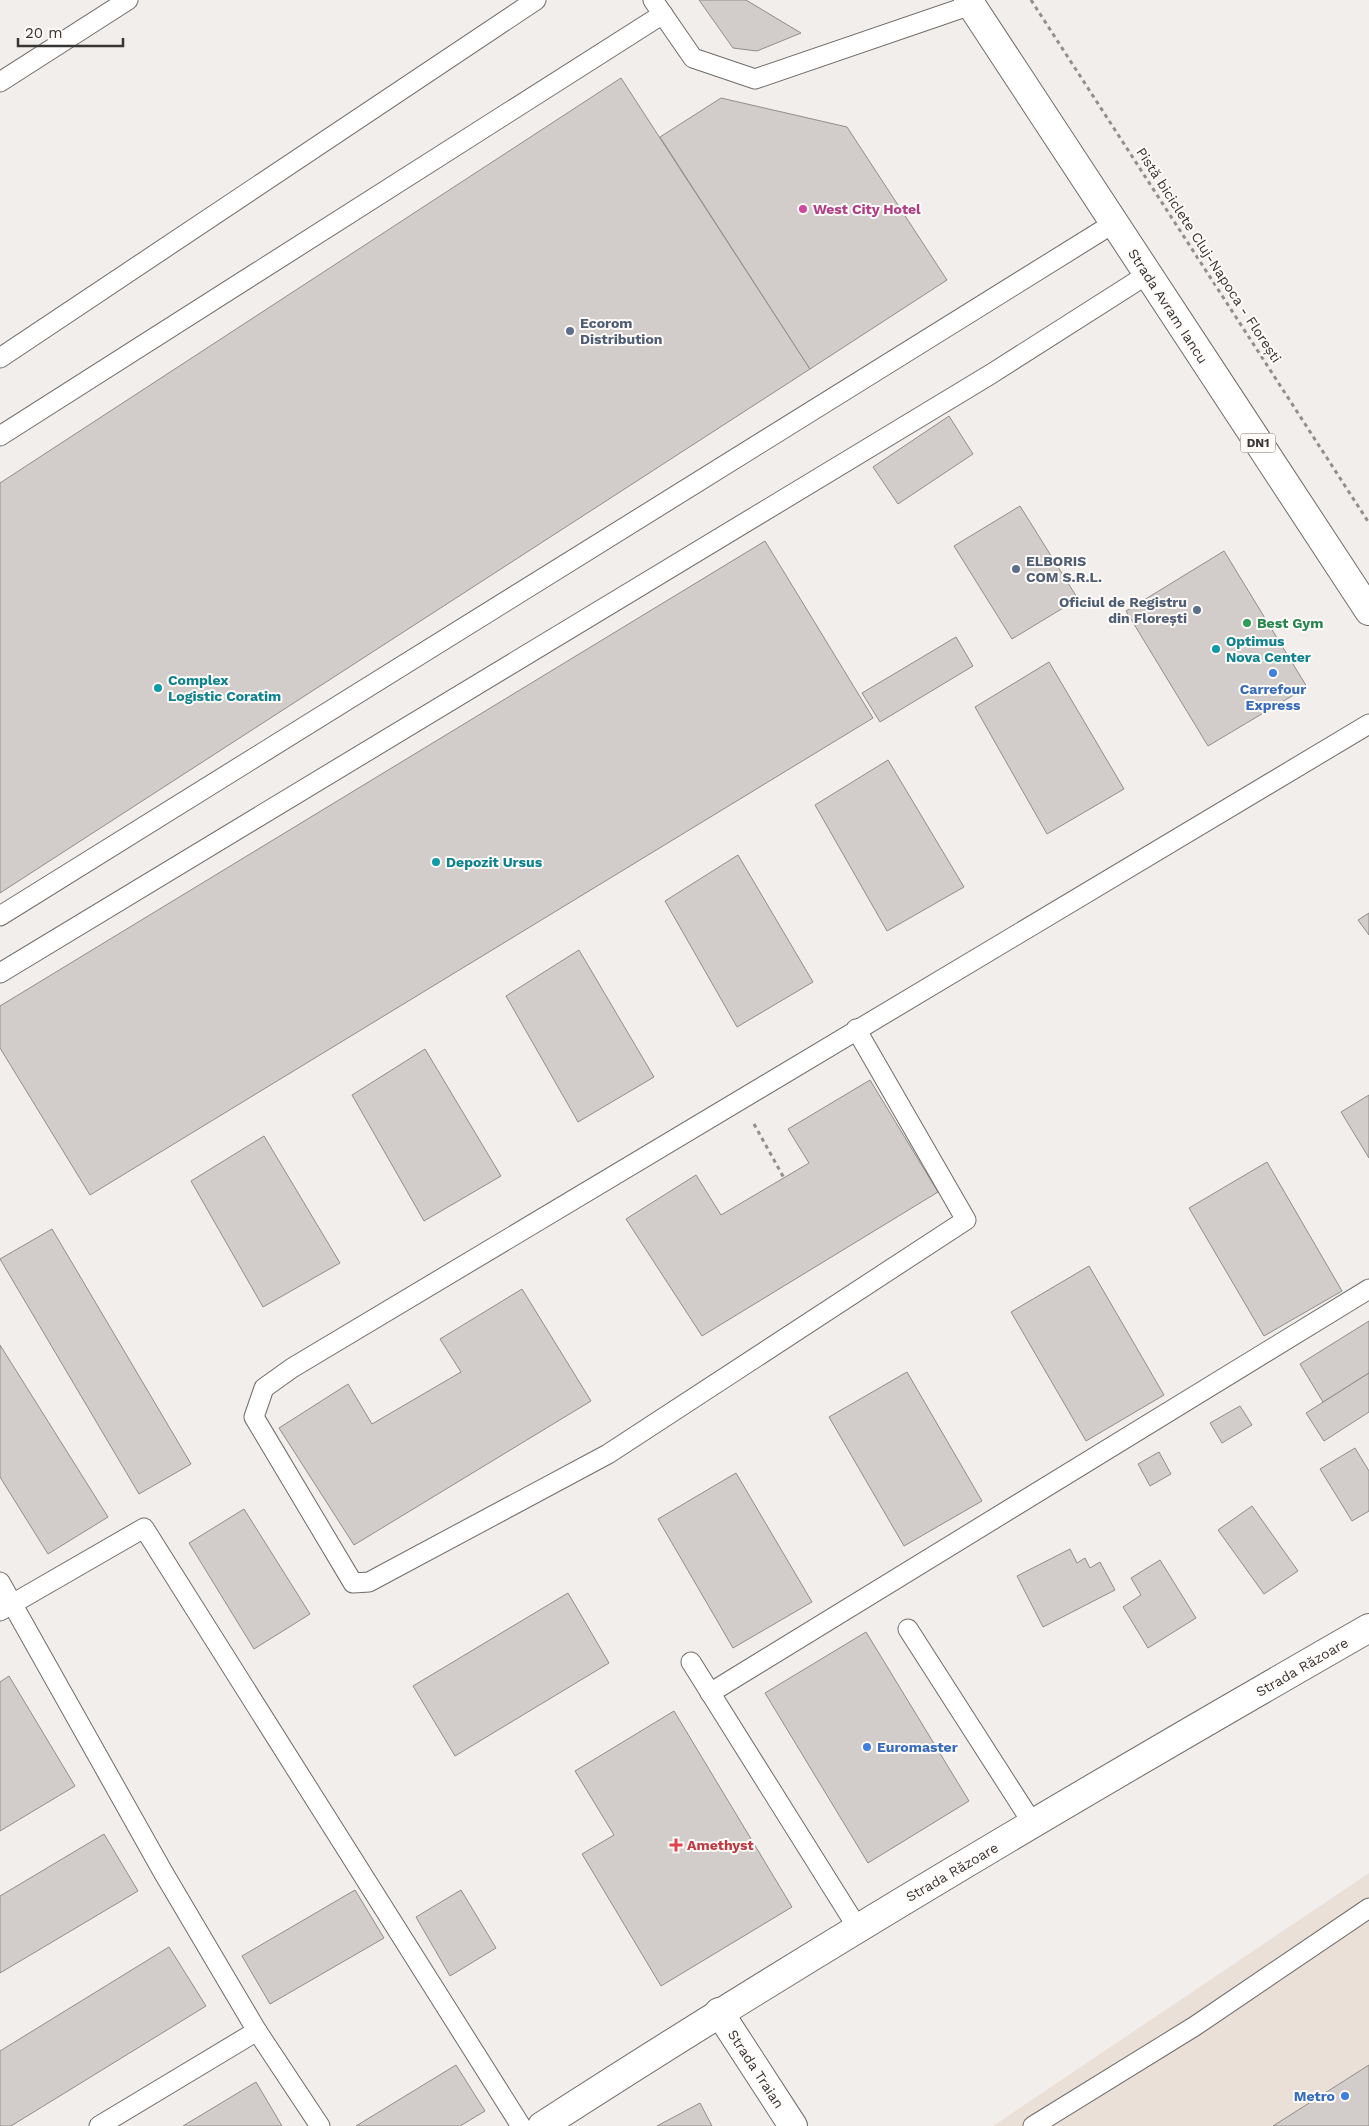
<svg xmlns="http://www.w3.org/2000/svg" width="1369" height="2126" viewBox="0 0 1369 2126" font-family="'Work Sans',sans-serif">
<rect width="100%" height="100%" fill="#f2eeeb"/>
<path fill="#ebe0d8" d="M1369,1873V2126H993Z"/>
<g fill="#d2cdca" stroke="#918d8a">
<path d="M699,0H746L801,33L757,51L733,48Z"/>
<path d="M621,78L810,369L0,893V483Z"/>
<path d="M721,98L847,127L947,280L810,369L660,137Z"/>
<path d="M949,416L973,454L898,504L873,467Z"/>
<path d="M1020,506L1078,599L1012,639L954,546Z"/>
<path d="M765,541L873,718L90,1195L0,1048V1006Z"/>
<path d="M1224,551L1307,687L1208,746L1126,611Z"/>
<path d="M956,637L973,666L880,722L862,693Z"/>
<path d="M1049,662L1124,789L1047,834L975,707Z"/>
<path d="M888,760L964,887L887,931L815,805Z"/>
<path d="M738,855L813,982L737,1027L665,901Z"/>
<path d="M1369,913V935L1358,920Z"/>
<path d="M579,950L654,1077L578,1122L506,996Z"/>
<path d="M425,1049L501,1176L424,1221L352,1095Z"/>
<path d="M870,1080L938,1192L702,1336L626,1219L696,1175L721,1215L809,1163L788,1129Z"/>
<path d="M1369,1095V1158L1341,1112Z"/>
<path d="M264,1136L340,1263L263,1307L191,1181Z"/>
<path d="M1267,1162L1342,1291L1264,1336L1189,1208Z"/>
<path d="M52,1229L191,1464L139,1494L0,1259Z"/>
<path d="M1089,1266L1164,1395L1086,1441L1011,1312Z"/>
<path d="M522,1289L591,1401L354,1545L279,1428L348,1384L372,1424L461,1372L440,1339Z"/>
<path d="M1369,1321V1373L1323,1402L1300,1364Z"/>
<path d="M0,1345L108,1517L48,1554L0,1477Z"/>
<path d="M907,1372L982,1501L904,1546L829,1417Z"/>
<path d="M1369,1373V1412L1324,1441L1306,1413Z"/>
<path d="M1240,1406L1252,1425L1222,1443L1210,1423Z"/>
<path d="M1355,1448L1369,1471V1511L1352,1521L1320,1469Z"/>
<path d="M1159,1452L1171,1474L1150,1486L1138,1464Z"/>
<path d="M736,1473L812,1602L733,1648L658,1519Z"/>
<path d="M1252,1506L1298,1571L1264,1594L1218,1530Z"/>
<path d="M244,1509L310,1614L254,1649L189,1543Z"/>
<path d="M1070,1549L1077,1563L1085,1558L1090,1568L1100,1562L1115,1590L1043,1627L1017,1576Z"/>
<path d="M1160,1560L1196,1618L1148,1648L1123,1607L1141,1595L1131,1578Z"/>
<path d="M568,1593L609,1663L455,1756L413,1686Z"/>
<path d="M866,1632L969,1801L868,1863L765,1693Z"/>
<path d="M9,1676L75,1786L0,1831V1682Z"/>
<path d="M674,1711L792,1907L661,1986L582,1854L614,1835L575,1771Z"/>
<path d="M104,1834L138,1891L0,1973V1896Z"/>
<path d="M355,1890L384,1938L270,2004L242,1956Z"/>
<path d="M461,1890L496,1948L450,1976L416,1917Z"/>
<path d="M169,1947L206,2006L11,2126H0V2051Z"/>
<path d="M456,2065L485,2111L460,2126H356Z"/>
<path d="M1369,2065V2126H1273Z"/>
<path d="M256,2082L282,2126H183Z"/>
<path d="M700,2103L712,2126H657Z"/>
</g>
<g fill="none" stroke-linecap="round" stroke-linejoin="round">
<defs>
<g id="lane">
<path d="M653,0L693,58L755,79L971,5"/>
<path d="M0,82L128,0"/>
<path d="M0,358L536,0"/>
<path d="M0,436L663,14"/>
<path d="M0,916L1114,223"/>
<path d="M0,973L991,374L1148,274"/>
<path d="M856,1029L966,1220L608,1454L369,1582L353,1583L254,1417L264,1388L292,1368L1369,724"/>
<path d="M0,1582L163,1872L257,2031L320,2126"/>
<path d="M0,1611L144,1528L521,2126"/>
<path d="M908,1629L1033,1824"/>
<path d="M691,1662L857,1927"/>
<path d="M710,1693L1369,1289"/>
<path d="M99,2126L257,2031"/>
<path d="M1033,2126L1195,2026L1369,1908"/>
</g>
<path id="street" d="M719,2012L793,2126"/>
<path id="secondary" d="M542,2126C813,1951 1090,1788 1369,1628"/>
<path id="primary" d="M968,0L1369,611"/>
</defs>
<use href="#lane" stroke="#706c69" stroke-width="21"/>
<use href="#street" stroke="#706c69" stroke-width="30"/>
<use href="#secondary" stroke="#706c69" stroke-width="30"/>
<use href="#primary" stroke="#706c69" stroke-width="30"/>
<g stroke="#918e8c" stroke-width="3" stroke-dasharray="4 4" stroke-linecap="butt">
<path d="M1031,0L1369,523"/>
<path d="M754,1124L784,1178"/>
</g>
<use href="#lane" stroke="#fff" stroke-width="19"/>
<use href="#street" stroke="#fff" stroke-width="28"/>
<use href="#secondary" stroke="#fff" stroke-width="28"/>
<use href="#primary" stroke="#fff" stroke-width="28"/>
</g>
<circle fill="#d1479c" stroke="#fffbf9" stroke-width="2" cx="803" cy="209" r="5"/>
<g fill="#5c6f8a" stroke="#fffbf9" stroke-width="2">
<circle cx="570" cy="331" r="5"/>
<circle cx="1016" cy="569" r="5"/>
<circle cx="1197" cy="610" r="5"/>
</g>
<circle fill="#2e9e5b" stroke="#fffbf9" stroke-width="2" cx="1247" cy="623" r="5"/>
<g fill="#0f9aa8" stroke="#fffbf9" stroke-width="2">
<circle cx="1216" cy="649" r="5"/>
<circle cx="158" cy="688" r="5"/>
<circle cx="436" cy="862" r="5"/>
</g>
<g fill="#3f7fe0" stroke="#fffbf9" stroke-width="2">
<circle cx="1273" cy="673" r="5"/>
<circle cx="867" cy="1747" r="5"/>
<circle cx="1345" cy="2096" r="5"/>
</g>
<path fill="#e0444e" stroke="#fffbf9" stroke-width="2" d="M673.5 1837.5h5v5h5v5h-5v5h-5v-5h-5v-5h5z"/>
<g text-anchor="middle" stroke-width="4" stroke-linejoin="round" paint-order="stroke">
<rect fill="#fffbf9" stroke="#747170" stroke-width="1" x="1240.5" y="433.5" width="35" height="19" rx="4"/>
<g font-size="12" font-weight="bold" fill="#383635">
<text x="1258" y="447">DN1</text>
</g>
<g font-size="14" font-weight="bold" fill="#b23c85" stroke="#fffbf9" text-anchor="start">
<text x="813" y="214">West City Hotel</text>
</g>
<g font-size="14" fill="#383635" stroke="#fffbf9">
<text transform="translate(1209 255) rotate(57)" y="5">Pistă biciclete Cluj-Napoca - Florești</text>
<text transform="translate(1168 306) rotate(57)" y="5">Strada Avram Iancu</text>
<text transform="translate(1302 1667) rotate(-30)" y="5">Strada Răzoare</text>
<text transform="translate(952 1872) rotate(-30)" y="5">Strada Răzoare</text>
<text transform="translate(756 2069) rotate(57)" y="5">Strada Traian</text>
</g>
<g font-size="14" font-weight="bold" fill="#4e5e75" stroke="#fffbf9" text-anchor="start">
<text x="580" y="328">Ecorom<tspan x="580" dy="16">Distribution</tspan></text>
<text x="1026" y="566">ELBORIS<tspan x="1026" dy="16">COM S.R.L.</tspan></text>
<text x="1187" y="607" text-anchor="end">Oficiul de Registru<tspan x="1187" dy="16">din Florești</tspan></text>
</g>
<g font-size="14" font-weight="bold" fill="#27864d" stroke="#fffbf9" text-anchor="start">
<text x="1257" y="628">Best Gym</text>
</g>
<g font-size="14" font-weight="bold" fill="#0d838f" stroke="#fffbf9" text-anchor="start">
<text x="1226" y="646">Optimus<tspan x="1226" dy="16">Nova Center</tspan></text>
<text x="168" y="685">Complex<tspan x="168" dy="16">Logistic Coratim</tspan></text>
<text x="446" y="867">Depozit Ursus</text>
</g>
<g font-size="14" font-weight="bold" fill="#366cbe" stroke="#fffbf9">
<text x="1273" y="694">Carrefour<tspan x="1273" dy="16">Express</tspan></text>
<text x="877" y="1752" text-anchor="start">Euromaster</text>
<text x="1335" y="2101" text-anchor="end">Metro</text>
</g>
<g font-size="14" font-weight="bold" fill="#be3a42" stroke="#fffbf9" text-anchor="start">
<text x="687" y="1850">Amethyst</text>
</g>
</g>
<path d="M18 38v8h105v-8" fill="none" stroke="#383635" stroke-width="2.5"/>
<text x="25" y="38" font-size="15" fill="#383635" stroke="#fffbf9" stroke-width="4" paint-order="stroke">20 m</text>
</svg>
